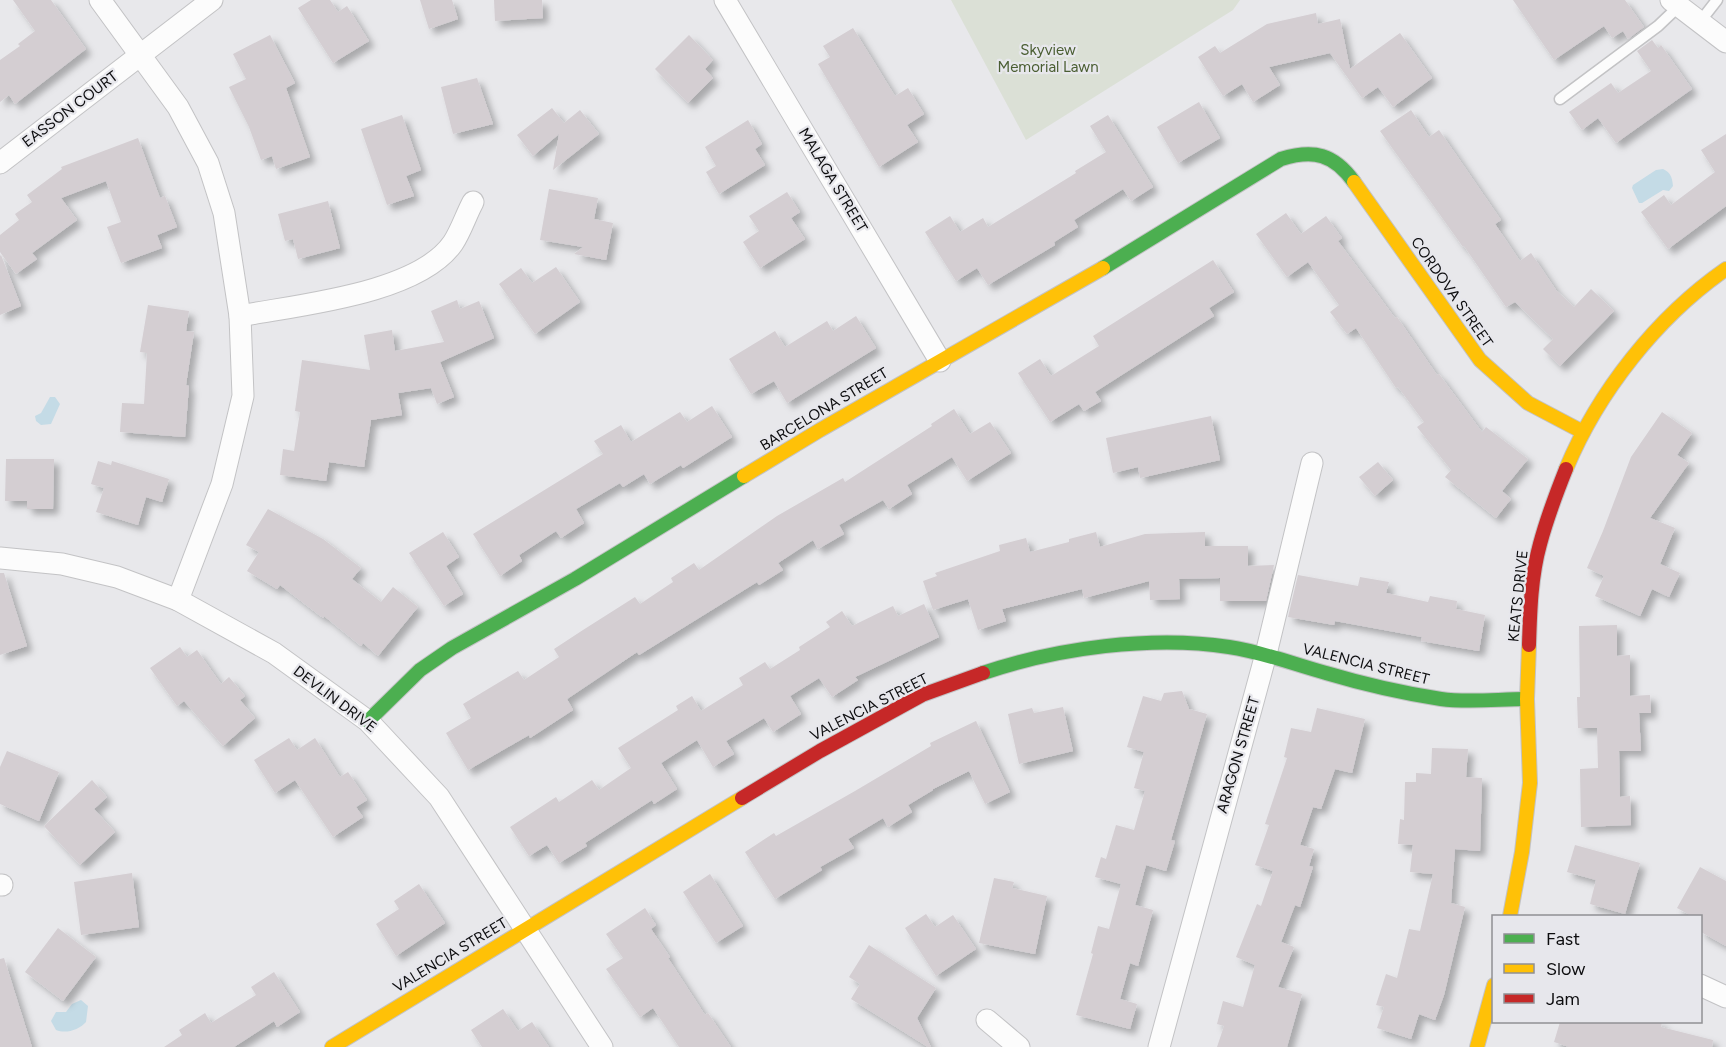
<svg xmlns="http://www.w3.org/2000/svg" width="1726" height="1047" viewBox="0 0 1726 1047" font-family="Figtree,sans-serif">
<defs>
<filter id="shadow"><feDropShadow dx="5.5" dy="5.5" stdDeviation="3" flood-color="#0004"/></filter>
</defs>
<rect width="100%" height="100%" fill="#e8e8eb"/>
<path fill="#dbe0d6" d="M951,0H1240L1233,10L1026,140Z"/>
<g fill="#c4dbe6">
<path d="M1663,169C1671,173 1672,177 1673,186L1669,191L1663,190L1642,203H1639L1632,188L1633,185L1656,170Z"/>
<path d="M50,397H55L60,404L51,424L41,425L36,421L35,416L41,413Z"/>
<path d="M81,1000L88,1006L86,1022C79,1030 66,1034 56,1030L51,1021L56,1012H66L72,1004Z"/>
</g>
<g fill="#d4ced2" filter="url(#shadow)">
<path d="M13,0H51L86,49L15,104L9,95L0,102V60L20,46L18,44L35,31Z"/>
<path d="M311,0H330L338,12L347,6L369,41L333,63L298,8Z"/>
<path d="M420,0H452L458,19L429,29Z"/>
<path d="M494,0H542L543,18L495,21Z"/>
<path d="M1513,0H1625L1644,27L1628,39L1623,31L1612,38L1604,26L1554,60Z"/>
<path d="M1316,13L1318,24L1340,19L1350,69L1400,33L1432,78L1393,107L1378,87L1362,98L1330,53L1269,67L1280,85L1253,102L1242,84L1223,96L1198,57L1215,46L1220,53L1267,24Z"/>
<path d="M853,28L895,96L908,88L924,114L907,125L918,142L879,167L818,64L830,57L823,46Z"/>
<path d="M270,35L295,83L286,88L310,157L276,169L272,156L261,160L249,127L229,87L246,79L233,54Z"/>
<path d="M689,35L713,60L705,69L713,78L688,103L655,69Z"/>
<path d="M1652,40L1658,48L1661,45L1692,89L1616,143L1598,118L1582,130L1569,112L1611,83L1618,93L1651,71L1637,51Z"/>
<path d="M477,78L493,124L453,134L441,87Z"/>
<path d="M1199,102L1220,138L1178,163L1157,127Z"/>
<path d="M552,108L564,123L580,110L599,134L553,170L559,134L533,156L517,135Z"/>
<path d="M1411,110L1429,137L1439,130L1501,220L1495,224L1520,261L1531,253L1556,290L1574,307L1591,289L1614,311L1560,366L1543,349L1553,339L1515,302L1506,307L1464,246L1463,247L1380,131Z"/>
<path d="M402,115L421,170L406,176L414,196L387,205L361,129Z"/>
<path d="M1108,115L1153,187L1131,201L1123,189L1074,220L1078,227L1054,242L1055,245L988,285L977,268L956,281L925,232L950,216L960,232L983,218L988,227L1076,173L1075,171L1106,152L1090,126Z"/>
<path d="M748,120L762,144L755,149L765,165L719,194L706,172L716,166L705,147Z"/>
<path d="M1726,134V206L1668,249L1641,212L1664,195L1671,205L1715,172L1701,150Z"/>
<path d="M138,138L160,198L165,196L177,227L157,235L162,248L121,263L107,227L121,222L106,181L61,198L77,220L32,253L37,259L16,274L0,252V235L19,220L15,214L32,202L27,195L62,169L61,167Z"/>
<path d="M549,189L598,198L594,219L613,223L606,260L574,254L583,247L540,240Z"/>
<path d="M787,192L800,212L791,218L805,239L760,268L743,242L759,231L749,216Z"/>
<path d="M328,201L340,248L298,259L293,239L285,241L278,214Z"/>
<path d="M1286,213L1301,234L1326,216L1342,238L1338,241L1395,318L1397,317L1437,375L1439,374L1482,432L1486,427L1528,459L1502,491L1511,499L1496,518L1445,477L1451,470L1417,427L1424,422L1398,387L1396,388L1356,328L1347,334L1330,312L1339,305L1308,262L1287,277L1256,234Z"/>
<path d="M1,255L21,306L0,315V256Z"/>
<path d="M1213,260L1234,292L1209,308L1214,316L1095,392L1101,401L1084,411L1079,404L1050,422L1018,373L1040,359L1051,376L1099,346L1093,336Z"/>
<path d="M556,267L580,302L535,334L499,284L521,268L532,283Z"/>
<path d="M457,300L460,309L479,301L494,338L440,362L454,397L437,404L431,388L398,393L402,415L371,420L364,467L329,462L326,481L280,475L283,449L294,451L300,412L295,411L302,360L370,370L364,335L392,330L395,351L444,342L431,311Z"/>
<path d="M148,305L189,311L186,331L194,332L186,385L189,386L185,437L120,432L122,403L144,404L147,353L140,352Z"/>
<path d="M856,316L876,348L787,403L774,381L751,394L729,359L775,331L785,347L827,321L833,331Z"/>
<path d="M712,406L732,437L683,468L681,465L650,484L644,474L623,487L620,483L576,509L584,523L561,538L556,531L519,555L522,561L500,576L473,534L603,454L594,441L621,425L631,442L680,412L687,422Z"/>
<path d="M954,409L970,434L990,422L1011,453L967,481L952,457L907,485L912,494L889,509L883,500L839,525L844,534L818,549L813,540L778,563L783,570L759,585L757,582L639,655L637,652L567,699L573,710L530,738L529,735L468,770L446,733L471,718L463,704L518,671L524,680L559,657L554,649L583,630L635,597L640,604L673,582L671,578L694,563L699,570L777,516L843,478L845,482L932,426L931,424Z"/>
<path d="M1662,412L1692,433L1677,455L1689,463L1650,518L1675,528L1660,564L1680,573L1669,597L1652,589L1640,616L1595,596L1604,576L1587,568L1603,531L1631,457Z"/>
<path d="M1211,416L1220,460L1140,478L1138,467L1113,473L1106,438Z"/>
<path d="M6,459H54L53,509H27V501H5Z"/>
<path d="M98,461L111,465L112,461L169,479L162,502L146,497L138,525L96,512L104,488L91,484Z"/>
<path d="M1378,462L1393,480L1375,496L1359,477Z"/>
<path d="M268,509L323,539L361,568L352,579L381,602L393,587L418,607L378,656L363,643L361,646L324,616L323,618L280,585L277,589L247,571L259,552L246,545Z"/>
<path d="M443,532L459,557L446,566L463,594L444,606L409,553Z"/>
<path d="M1096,532L1100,547L1145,534L1205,532V546H1248V566L1274,565L1266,601H1220V578L1179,579L1180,599L1150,600L1149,581L1084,598L1082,589L1002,609L1006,621L978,630L968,599L933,610L923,581L937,576L935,573L1000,551L999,545L1026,538L1030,552L1069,542V539Z"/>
<path d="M0,573H4L27,646L0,655Z"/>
<path d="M1298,575L1358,586L1360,577L1389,582L1386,593L1428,602L1430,596L1457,601L1456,609L1485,615L1479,651L1421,641L1422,637L1335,621L1334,625L1288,617Z"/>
<path d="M924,604L939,637L855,677L858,680L832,697L819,678L790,696L801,714L773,732L764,718L726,741L734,754L713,767L697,740L661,763L677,789L654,804L652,800L585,843L587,846L559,863L547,845L529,856L510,827L556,797L559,802L592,780L599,790L631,768L618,748L678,710L676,706L692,696L701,711L743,685L739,678L765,662L770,669L800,650L799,647L830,627L826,622L842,611L852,626L893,606L898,616Z"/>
<path d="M1617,625V656L1630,655V696L1650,695L1651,713H1639L1641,751H1619L1620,797L1630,796L1631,825L1581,827L1580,769L1598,768L1597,728H1578L1577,697H1580L1579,626Z"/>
<path d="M180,647L187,657L197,650L221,684L229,677L245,696L240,700L255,718L223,746L184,701L177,706L150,668Z"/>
<path d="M1182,691L1189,709L1207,714L1171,840L1175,841L1166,871L1146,865L1135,905L1153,910L1138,966L1130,963L1120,999L1137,1004L1130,1029L1076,1015L1093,954L1091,953L1098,926L1109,929L1121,884L1095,877L1101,857L1106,859L1116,825L1134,830L1145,791L1134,788L1144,752L1127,747L1143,696L1161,701L1164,693Z"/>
<path d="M1063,707L1073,751L1019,764L1008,714L1032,708L1034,713Z"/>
<path d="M1317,708L1365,719L1352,773L1335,769L1321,809L1313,807L1300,845L1314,849L1309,866L1313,867L1300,907L1295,905L1281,942L1294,947L1278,987L1302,994L1287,1047H1217L1224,1026L1217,1024L1223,1001L1243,1007L1255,965L1236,957L1257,904L1261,906L1273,871L1255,865L1269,825L1265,824L1287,758L1284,757L1291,728L1311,732Z"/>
<path d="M976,721L1010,792L985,804L969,771L933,789V790L908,805L912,812L888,827L883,818L848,839L854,848L820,867L822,870L775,899L745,852L774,833L776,836L855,791L931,746L930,743Z"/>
<path d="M289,738L297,750L315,738L340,777L348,772L367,800L356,807L363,817L333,837L295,780L275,793L254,760Z"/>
<path d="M1432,748L1468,749L1466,777L1482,778L1480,851L1455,849L1451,903L1465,907L1444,995L1435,1020L1419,1014L1411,1039L1377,1028L1384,1007L1376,1005L1386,974L1397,978L1409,929L1420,931L1433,874L1410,872L1413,845L1398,844L1400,819L1404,820L1405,782H1416V773L1431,774Z"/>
<path d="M7,751L59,772L39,821L0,804V767Z"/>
<path d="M92,780L107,797L94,809L115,832L80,865L44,826Z"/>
<path d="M1575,845L1640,863L1625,914L1590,904L1596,880L1567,872Z"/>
<path d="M1700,867L1726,881V946L1701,932V916H1692L1677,908Z"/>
<path d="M132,873L139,927L81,935L74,882Z"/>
<path d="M710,874L743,926L716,943L683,892Z"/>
<path d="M994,878L1014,882L1012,888L1047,896L1035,954L979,943Z"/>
<path d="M419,884L445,923L396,956L376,924L399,909L394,901Z"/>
<path d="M645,908L656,925L651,929L670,957L668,958L705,1015L708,1013L731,1047H679L653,1008L640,1017L606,969L623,958L606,934Z"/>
<path d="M926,914L935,927L953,915L976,949L936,976L905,928Z"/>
<path d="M58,928L96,957L63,1001L25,972Z"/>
<path d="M869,945L936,988L917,1018L931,1047H928L851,999L860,984L849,977Z"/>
<path d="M4,958L32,1047H0V959Z"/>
<path d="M274,972L300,1012L277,1027L274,1021L234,1047H164L182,1035L179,1030L205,1013L211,1023L256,995L251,987Z"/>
<path d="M503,1009L518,1031L532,1022L549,1047H482L471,1030Z"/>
<path d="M1560,1022H1662L1661,1027L1713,1040L1712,1047H1569L1554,1042Z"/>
</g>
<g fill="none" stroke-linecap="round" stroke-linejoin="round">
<defs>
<g id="lane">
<path d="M1699,23L1717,0"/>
<path d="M1560,99L1658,26L1678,7"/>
</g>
<g id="street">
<path d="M100,0L178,107L208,163L224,213L240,316L243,396L222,484L178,600"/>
<path d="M725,0L940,361"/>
<path d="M1671,0L1726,42"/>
<path d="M0,163L212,0"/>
<path d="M240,316C297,305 418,294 453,243C461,231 466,215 473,202"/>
<path d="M0,558L62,564L117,577L178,600L274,653L368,721L439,797L602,1047"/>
<path d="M0,885H2"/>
<path d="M1700,985L1726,997"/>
<path d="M987,1020L1019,1047"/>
<path d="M1159,1047L1266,654L1312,463"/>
</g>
<g id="fast">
<path d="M1103,268L1281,159C1314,149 1334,154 1354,182"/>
<path d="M983,673C1057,648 1152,635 1229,647C1263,652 1293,664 1326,673C1363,684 1402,693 1441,699C1468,703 1499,699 1527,699"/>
<path d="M368,721L420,670L452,648L575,579L744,476"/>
</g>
<g id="slow">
<path d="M1354,182L1480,360L1528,403L1583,432"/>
<path d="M1566,469C1598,392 1657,317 1726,269"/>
<path d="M744,476L820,430L1103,268"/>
<path d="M1510,916L1522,852L1530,783L1527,699L1529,645"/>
<path d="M332,1047L742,798"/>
<path d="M1477,1047L1494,985"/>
</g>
<g id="jam">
<path d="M1529,645C1530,612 1531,576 1540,544C1547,518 1556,494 1566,469"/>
<path d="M742,798L820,751L922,695L983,673"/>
</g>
</defs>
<use href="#lane" stroke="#c3c3c5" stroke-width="13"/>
<use href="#street" stroke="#c3c3c5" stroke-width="23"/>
<use href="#fast" stroke="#c3c3c5" stroke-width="16"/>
<use href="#slow" stroke="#c3c3c5" stroke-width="16"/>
<use href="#jam" stroke="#c3c3c5" stroke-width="16"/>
<use href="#lane" stroke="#fcfcfc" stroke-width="10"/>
<use href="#street" stroke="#fcfcfc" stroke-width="21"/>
<use href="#fast" stroke="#4caf50" stroke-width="14"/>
<use href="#slow" stroke="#ffc107" stroke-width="14"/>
<use href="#jam" stroke="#c62828" stroke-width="14"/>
</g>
<g text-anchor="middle" stroke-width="4.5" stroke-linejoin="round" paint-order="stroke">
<g font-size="15" fill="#4a5e32" stroke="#e7e7ec">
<text x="1048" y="55">Skyview<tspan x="1048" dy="17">Memorial Lawn</tspan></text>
</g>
<g font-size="15" fill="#0d0d0f" stroke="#e7e7ec">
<text transform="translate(70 109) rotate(-37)" y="5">EASSON COURT</text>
<text transform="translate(833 180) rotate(59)" y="5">MALAGA STREET</text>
<text transform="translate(1452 292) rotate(55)" y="5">CORDOVA STREET</text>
<text transform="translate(824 409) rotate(-31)" y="5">BARCELONA STREET</text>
<text transform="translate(1518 596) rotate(-84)" y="5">KEATS DRIVE</text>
<text transform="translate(1366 664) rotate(14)" y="5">VALENCIA STREET</text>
<text transform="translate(335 699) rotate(37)" y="5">DEVLIN DRIVE</text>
<text transform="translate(869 707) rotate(-27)" y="5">VALENCIA STREET</text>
<text transform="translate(1238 755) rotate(-74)" y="5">ARAGON STREET</text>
<text transform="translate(450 955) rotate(-31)" y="5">VALENCIA STREET</text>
</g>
</g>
<rect x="1492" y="915" width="210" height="108" fill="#e7e7ec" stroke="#909094" stroke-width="1.5"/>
<rect x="1504" y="934" width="30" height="9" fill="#4caf50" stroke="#909094" stroke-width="1.5"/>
<text x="1546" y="945" font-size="18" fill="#0d0d0f">Fast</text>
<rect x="1504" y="964" width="30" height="9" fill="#ffc107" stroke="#909094" stroke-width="1.5"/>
<text x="1546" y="975" font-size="18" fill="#0d0d0f">Slow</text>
<rect x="1504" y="994" width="30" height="9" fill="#c62828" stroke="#909094" stroke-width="1.5"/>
<text x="1546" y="1005" font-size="18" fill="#0d0d0f">Jam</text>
</svg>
